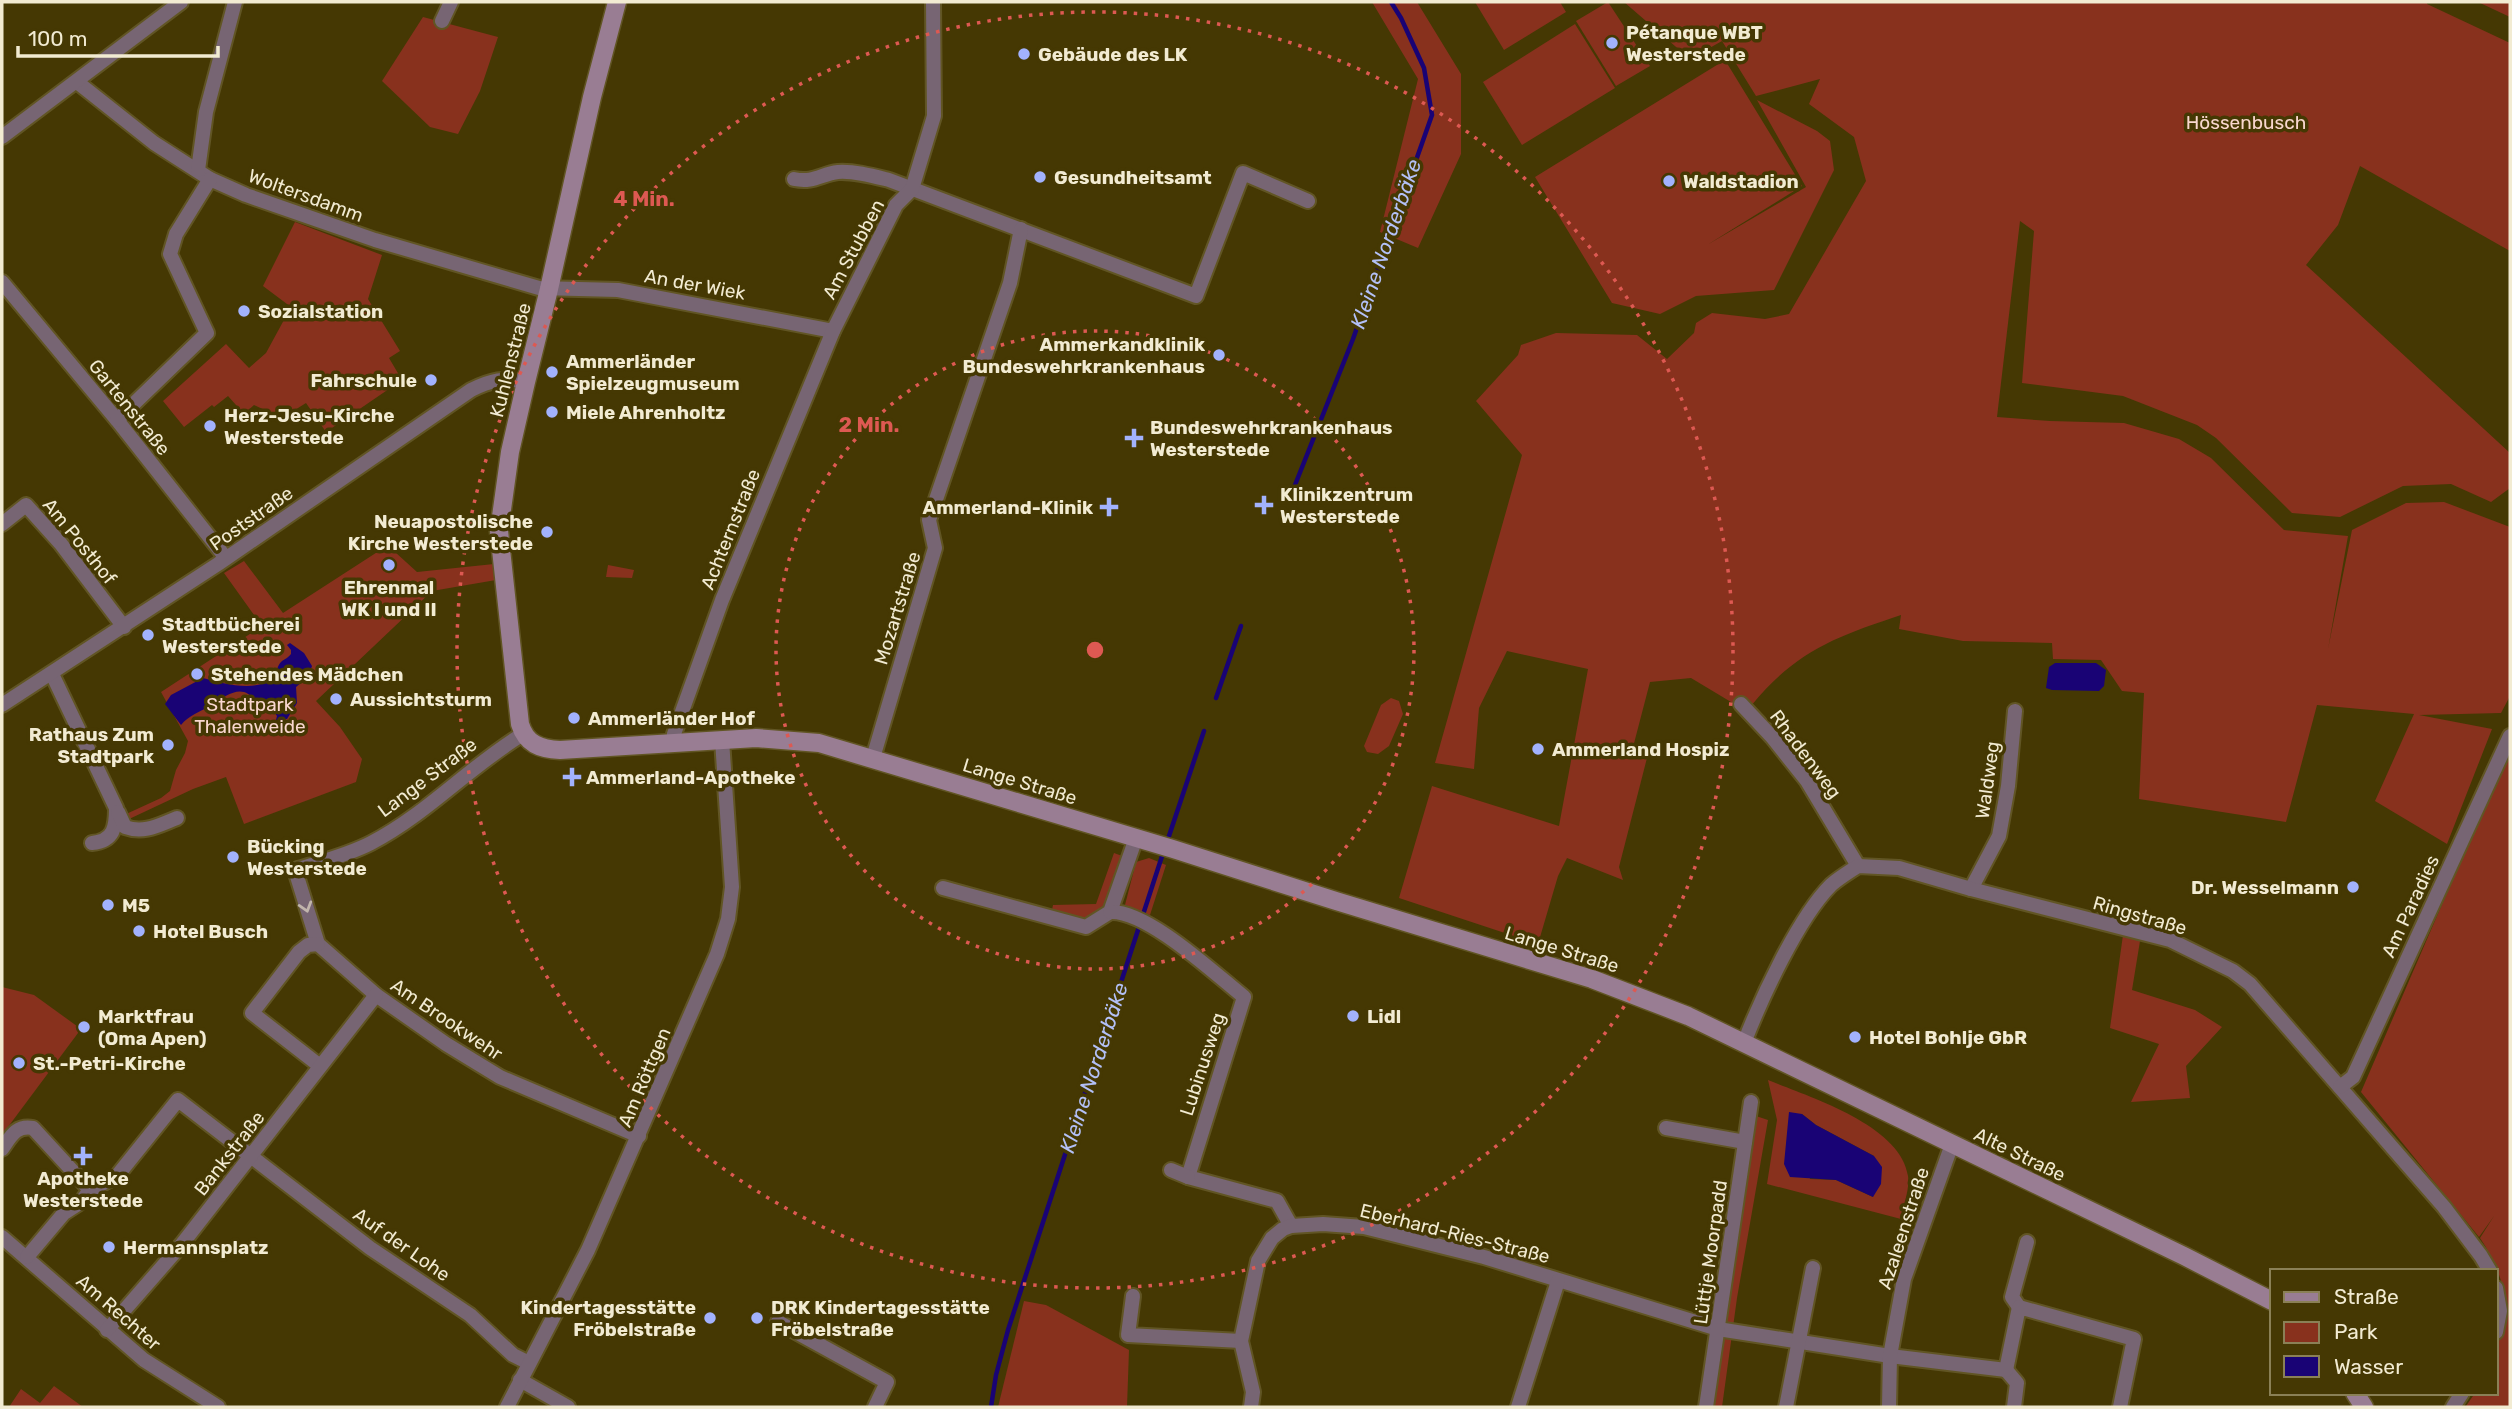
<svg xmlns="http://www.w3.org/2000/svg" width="2512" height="1409" viewBox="0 0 2512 1409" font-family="Rubik,sans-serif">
<rect width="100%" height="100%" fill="#453803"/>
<g fill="#88311d" fill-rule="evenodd">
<path d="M1372,2H1417L1461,74V154L1418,248L1380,232L1418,79Z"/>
<path d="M1475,2H1560L1566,12L1504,50Z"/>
<path d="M1608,2L1650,66L1616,86L1576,21Z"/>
<path d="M1624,2H2427V4L2510,43V251L2360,166L2338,225L2306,265L2510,453V488L2491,502L2451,484L2403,486L2340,517L2292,513L2216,438L2197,425L2123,396L2022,383L2034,231L2020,221L1997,417L2050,421L2124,423L2179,439L2211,458L2284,530L2348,536L2328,649L2352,530L2406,503L2444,502L2510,527V696L2501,713L2419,715L2492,729L2447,844L2375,801L2414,714L2317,705L2286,822L2139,799L2144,693L2122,691L2101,660L2053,659L2052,643L1963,641L1899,629L1901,615C1835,637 1796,651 1751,706L1731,702L1691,678L1650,682L1632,751L1647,758L1619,867L1623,880L1567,858L1558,876L1538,944L1399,898L1432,786L1559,826L1588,669L1507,651L1479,708L1474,769L1435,763L1522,455L1476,401L1518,355L1521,345L1556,333L1637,335L1667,359L1694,333L1696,323L1712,313L1765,319L1789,314L1866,181L1854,137L1809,104L1820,79L1756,96L1722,41L1690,59Z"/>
<path d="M2478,2H2510V17Z"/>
<path d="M423,17L498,37L480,91L458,134L430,127L382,81Z"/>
<path d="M1575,24L1615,88L1522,145L1483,82Z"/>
<path d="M1725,60L1802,186L1707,245L1806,187L1757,100L1817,131L1830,141L1834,170L1774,290L1696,296L1660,314L1612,303L1535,177Z"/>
<path d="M295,222L382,255L368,299L400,351L389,358L402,380L326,432L306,403L282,418L254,405L244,414L228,396L214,407L212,405L184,427L163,401L226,344L249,368L266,353L291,307L263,286Z"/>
<path d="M382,549L395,552L417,572L494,564L496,580L432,591L316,701L340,727L362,759L356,782L244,824L226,777L193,789L127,820L124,815L161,798L170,791L176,770L185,753L188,741L161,692L262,626L224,573L244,561L283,613Z"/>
<path d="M608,565L634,570L632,578L606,577Z"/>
<path d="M1391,698L1399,701L1403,714L1389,746L1378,754L1367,752L1364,746L1381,705Z"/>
<path d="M2510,747V1407H2469L2466,1406L2475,1393H2496C2496,1379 2494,1364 2496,1350C2497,1341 2504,1333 2505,1324C2509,1293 2497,1263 2480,1238L2494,1216L2479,1237L2361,1092Z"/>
<path d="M1114,853L1125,857L1105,909L1084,920L1052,910L1053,905L1096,904Z"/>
<path d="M1149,858L1166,865L1150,915L1125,905L1136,862Z"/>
<path d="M2123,935L2140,941L2132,990L2195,1010L2222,1027L2186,1066L2190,1098L2131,1102L2159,1044L2110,1028Z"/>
<path d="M2,987L34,995L81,1029L2,1135Z"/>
<path d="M1768,1080C1809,1097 1901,1125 1908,1176C1910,1189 1903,1206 1901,1219L1767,1184L1777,1120ZM1802,1114L1816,1125L1874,1156L1873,1197L1836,1180L1810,1179Z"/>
<path d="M1753,1115L1768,1120L1737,1298L1722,1407H1713Z"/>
<path d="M1024,1301L1046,1305L1129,1350L1127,1407H998Z"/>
<path d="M54,1386L83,1407H9L21,1389L40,1403Z"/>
</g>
<g fill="#190375">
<path d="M290,643L304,653L312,666L308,677L296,687L297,703L287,719L276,720L277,716L273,710L266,708L261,711C247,681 232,691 210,706C200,712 189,715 181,725L165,704L171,695L203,678C222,683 252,692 270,680C277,676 276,666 282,661C285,659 289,657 291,654V650L287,645Z"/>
<path d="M2055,663H2096L2106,670L2104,686L2099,691L2052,690L2046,688L2049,667Z"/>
<path d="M1789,1112L1802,1114L1816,1125L1874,1156L1882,1167L1881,1184L1873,1197L1836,1180L1790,1177L1784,1164Z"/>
</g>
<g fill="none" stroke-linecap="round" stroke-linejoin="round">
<g stroke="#190375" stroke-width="4.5">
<path d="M1295,485L1353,339L1432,115L1424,68L1401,18L1391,2"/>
<path d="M1216,698L1241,626"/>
<path d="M1167,842L1204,731"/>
<path d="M991,1407L996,1375L1008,1330L1164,850"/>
</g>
<defs>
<g id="street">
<path d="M442,21L451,2"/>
<path d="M77,82L154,143L210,179L246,195L375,240L539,288L618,290L833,331"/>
<path d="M2,137L181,2"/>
<path d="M198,170L206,112L235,2"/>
<path d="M794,179C814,183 821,174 838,172C855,171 873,176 889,180L1196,296L1243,173L1308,201"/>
<path d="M2,282L117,420L226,558"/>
<path d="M117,420L207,333L170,254L176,234L210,179"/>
<path d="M2,524L26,505L61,544L124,627"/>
<path d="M52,674L116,808C116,827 114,841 92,843"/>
<path d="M1741,704L1772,737L1807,781L1858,866"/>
<path d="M2,705L218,564L471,390C491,380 504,377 526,382"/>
<path d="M523,734C470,766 427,814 371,843C348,855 320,862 295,870L318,944L376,995L446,1044L500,1077L639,1136"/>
<path d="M673,744L674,734L722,600L833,331L896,205L912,189L934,116L933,2"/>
<path d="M873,758L935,548L929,520L1010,283L1021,229"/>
<path d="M118,812L125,827C144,834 159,825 177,818"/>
<path d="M943,888L1086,927L1110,912L1136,838"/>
<path d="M1971,889L1999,836L2008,786L2015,711"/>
<path d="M1110,912C1147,910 1214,973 1244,997L1188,1177L1277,1201L1291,1226"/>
<path d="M318,944L308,945L299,952L252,1013L320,1066"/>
<path d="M1744,1043C1761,999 1798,918 1831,885C1839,878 1849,872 1858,866L1899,868L1971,889L2170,940L2233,971L2250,984L2444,1207L2481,1256L2490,1271"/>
<path d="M2340,1087L2353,1077L2510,736"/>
<path d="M1666,1128L1745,1142"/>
<path d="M2,1149C11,1136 16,1125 33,1128L90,1190"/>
<path d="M1171,1170L1188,1177"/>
<path d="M2,1237L144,1360L218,1407"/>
<path d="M27,1257L64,1213L81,1202L90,1190L117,1176L178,1100L370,1248L470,1315L513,1355L529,1363"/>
<path d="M2496,1288L2500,1311L2496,1332"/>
<path d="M1133,1296L1128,1335L1241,1341"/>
<path d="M2019,1307L2012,1297L2027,1242"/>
<path d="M778,1322L887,1382L875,1407"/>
<path d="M107,1330L182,1244L376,995"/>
<path d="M2006,1370L2017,1383L2014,1407"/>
<path d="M520,1380L568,1407"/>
<path d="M507,1407L588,1250L717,954L728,919L732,887L722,740"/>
<path d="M1251,1407L1253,1392L1241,1341L1258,1261L1272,1238L1283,1229L1291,1226L1323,1224L1364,1227L1484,1257L1718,1329L1890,1356L2006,1370L2019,1307L2134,1339L2120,1407"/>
<path d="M1518,1407L1558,1281"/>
<path d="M1706,1407L1751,1102"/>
<path d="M1786,1407L1813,1268"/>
<path d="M1889,1407L1890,1356L1904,1279L1952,1144"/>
<path d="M2453,1407L2462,1393"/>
</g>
<g id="secondary">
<path d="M617,2L592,97L549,289L526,382L510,452L499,531L520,724C526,744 540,749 560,750L756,738L819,743L1173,849L1336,901L1592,979L1688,1016L2184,1256L2272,1301"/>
<path d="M2355,1393L2364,1407"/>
</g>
</defs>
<use href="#street" stroke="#615524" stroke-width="18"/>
<use href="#secondary" stroke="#615524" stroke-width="21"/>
<use href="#street" stroke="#776573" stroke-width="14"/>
<use href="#secondary" stroke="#997d93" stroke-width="18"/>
</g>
<defs><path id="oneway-chevron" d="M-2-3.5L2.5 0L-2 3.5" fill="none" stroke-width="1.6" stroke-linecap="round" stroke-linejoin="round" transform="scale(1.75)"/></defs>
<use stroke="#c1b5ac" href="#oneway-chevron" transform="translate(306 907) rotate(73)"/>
<g fill="none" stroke="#dd5952" stroke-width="3.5" stroke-dasharray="3.5 7">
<circle cx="1095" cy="650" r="319"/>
<circle cx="1095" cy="650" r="638"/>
</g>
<g fill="#a2b2fd" stroke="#453803" stroke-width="2.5">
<circle cx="1612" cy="43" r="7"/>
<circle cx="1024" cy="54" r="7"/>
<circle cx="1040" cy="177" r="7"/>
<circle cx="1669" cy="181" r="7"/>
<circle cx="244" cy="311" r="7"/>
<circle cx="1219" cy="355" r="7"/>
<circle cx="552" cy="372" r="7"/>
<circle cx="431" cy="380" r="7"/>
<circle cx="552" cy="412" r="7"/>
<circle cx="210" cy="426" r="7"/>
<path d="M1130.5 427.5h7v7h7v7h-7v7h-7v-7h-7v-7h7z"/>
<path d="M1260.5 494.5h7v7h7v7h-7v7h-7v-7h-7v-7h7z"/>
<path d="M1105.5 496.5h7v7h7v7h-7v7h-7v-7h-7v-7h7z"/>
<circle cx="547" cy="532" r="7"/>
<circle cx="389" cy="565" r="7"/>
<circle cx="148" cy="635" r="7"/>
<circle cx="197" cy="674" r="7"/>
<circle cx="336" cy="699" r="7"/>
<circle cx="574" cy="718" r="7"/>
<circle cx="168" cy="745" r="7"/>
<circle cx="1538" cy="749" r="7"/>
<path d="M568.5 766.5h7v7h7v7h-7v7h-7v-7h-7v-7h7z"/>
<circle cx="233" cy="857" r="7"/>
<circle cx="2353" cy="887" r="7"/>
<circle cx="108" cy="905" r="7"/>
<circle cx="139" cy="931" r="7"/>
<circle cx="1353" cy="1016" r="7"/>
<circle cx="84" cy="1027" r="7"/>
<circle cx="1855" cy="1037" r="7"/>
<circle cx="19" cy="1063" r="7"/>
<path d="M79.5 1145.5h7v7h7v7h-7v7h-7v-7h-7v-7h7z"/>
<circle cx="109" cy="1247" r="7"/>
<circle cx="710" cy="1318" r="7"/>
<circle cx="757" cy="1318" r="7"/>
</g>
<g text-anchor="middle" stroke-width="7" stroke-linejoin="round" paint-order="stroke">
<g font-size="19" font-weight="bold" fill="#f2ebd2" stroke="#453803" text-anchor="start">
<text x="1626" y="39">Pétanque WBT<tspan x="1626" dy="22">Westerstede</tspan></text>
<text x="1038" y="61">Gebäude des LK</text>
<text x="1054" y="184">Gesundheitsamt</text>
<text x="1683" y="188">Waldstadion</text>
<text x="258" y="318">Sozialstation</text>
<text x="1205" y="351" text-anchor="end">Ammerkandklinik<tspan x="1205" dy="22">Bundeswehrkrankenhaus</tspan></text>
<text x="566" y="368">Ammerländer<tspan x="566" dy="22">Spielzeugmuseum</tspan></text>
<text x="417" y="387" text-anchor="end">Fahrschule</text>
<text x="566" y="419">Miele Ahrenholtz</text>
<text x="224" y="422">Herz-Jesu-Kirche<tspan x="224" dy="22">Westerstede</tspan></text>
<text x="1150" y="434">Bundeswehrkrankenhaus<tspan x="1150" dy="22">Westerstede</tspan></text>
<text x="1280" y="501">Klinikzentrum<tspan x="1280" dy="22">Westerstede</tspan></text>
<text x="1093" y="514" text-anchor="end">Ammerland-Klinik</text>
<text x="533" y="528" text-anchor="end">Neuapostolische<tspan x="533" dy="22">Kirche Westerstede</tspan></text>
<text x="389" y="594" text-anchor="middle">Ehrenmal<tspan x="389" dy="22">WK I und II</tspan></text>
<text x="162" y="631">Stadtbücherei<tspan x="162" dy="22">Westerstede</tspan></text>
<text x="211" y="681">Stehendes Mädchen</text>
<text x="350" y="706">Aussichtsturm</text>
<text x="588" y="725">Ammerländer Hof</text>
<text x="154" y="741" text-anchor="end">Rathaus Zum<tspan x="154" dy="22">Stadtpark</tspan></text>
<text x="1552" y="756">Ammerland Hospiz</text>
<text x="586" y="784">Ammerland-Apotheke</text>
<text x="247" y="853">Bücking<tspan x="247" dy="22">Westerstede</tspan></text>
<text x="2339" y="894" text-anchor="end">Dr. Wesselmann</text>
<text x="122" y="912">M5</text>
<text x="153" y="938">Hotel Busch</text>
<text x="98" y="1023">Marktfrau<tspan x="98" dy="22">(Oma Apen)</tspan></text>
<text x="1367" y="1023">Lidl</text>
<text x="1869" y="1044">Hotel Bohlje GbR</text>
<text x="33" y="1070">St.-Petri-Kirche</text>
<text x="83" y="1185" text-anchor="middle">Apotheke<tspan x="83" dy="22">Westerstede</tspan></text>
<text x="123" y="1254">Hermannsplatz</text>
<text x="696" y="1314" text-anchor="end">Kindertagesstätte<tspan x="696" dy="22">Fröbelstraße</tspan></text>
<text x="771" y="1314">DRK Kindertagesstätte<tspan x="771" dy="22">Fröbelstraße</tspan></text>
</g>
<g font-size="19" fill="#f9d7cf" stroke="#453803">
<text x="2246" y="129">Hössenbusch</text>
<text x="250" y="711">Stadtpark<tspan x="250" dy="22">Thalenweide</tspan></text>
</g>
<g font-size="19" fill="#f2ebd2" stroke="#453803">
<text transform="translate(306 195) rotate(20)" y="7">Woltersdamm</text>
<text transform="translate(853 249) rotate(-62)" y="7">Am Stubben</text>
<text transform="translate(695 284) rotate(10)" y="7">An der Wiek</text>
<text transform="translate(510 360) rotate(-76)" y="7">Kuhlenstraße</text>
<text transform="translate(130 407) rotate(51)" y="7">Gartenstraße</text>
<text transform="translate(251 518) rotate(-35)" y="7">Poststraße</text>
<text transform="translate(730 529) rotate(-68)" y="7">Achternstraße</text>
<text transform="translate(80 541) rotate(51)" y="7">Am Posthof</text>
<text transform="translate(897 608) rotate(-73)" y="7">Mozartstraße</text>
<text transform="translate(1806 754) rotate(53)" y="7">Rhadenweg</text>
<text transform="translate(427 777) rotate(-37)" y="7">Lange Straße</text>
<text transform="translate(1987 780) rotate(-82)" y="7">Waldweg</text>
<text transform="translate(1020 781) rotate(17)" y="7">Lange Straße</text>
<text transform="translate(2410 906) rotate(-65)" y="7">Am Paradies</text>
<text transform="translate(2140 915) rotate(16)" y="7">Ringstraße</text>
<text transform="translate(1562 949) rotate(17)" y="7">Lange Straße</text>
<text transform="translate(447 1019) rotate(34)" y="7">Am Brookwehr</text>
<text transform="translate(1202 1064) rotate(-72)" y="7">Lubinusweg</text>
<text transform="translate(644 1077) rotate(-67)" y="7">Am Röttgen</text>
<text transform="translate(229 1153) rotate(-52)" y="7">Bankstraße</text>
<text transform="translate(2020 1154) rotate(26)" y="7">Alte Straße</text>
<text transform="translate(1903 1228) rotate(-72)" y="7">Azaleenstraße</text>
<text transform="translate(1455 1233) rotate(14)" y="7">Eberhard-Ries-Straße</text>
<text transform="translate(402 1244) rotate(35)" y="7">Auf der Lohe</text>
<text transform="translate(1710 1252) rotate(-82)" y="7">Lüttje Moorpadd</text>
<text transform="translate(119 1312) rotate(41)" y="7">Am Rechter</text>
</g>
<g font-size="21" font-style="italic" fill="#b3c0f7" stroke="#453803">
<text transform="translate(1386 244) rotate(-71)" y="7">Kleine Norderbäke</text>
<text transform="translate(1094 1068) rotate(-72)" y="7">Kleine Norderbäke</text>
</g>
</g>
<circle cx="1095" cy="650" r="10" fill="#dd5952" stroke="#453803" stroke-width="3.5"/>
<g font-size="21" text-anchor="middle" font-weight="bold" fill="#dd5952" stroke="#453803" stroke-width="7" stroke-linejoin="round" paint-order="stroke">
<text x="644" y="206">4 Min.</text>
<text x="869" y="432">2 Min.</text>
</g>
<rect width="2512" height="1409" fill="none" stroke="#f2ebd2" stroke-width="7"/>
<rect x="2270" y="1269" width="228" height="126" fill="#453803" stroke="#8a8056" stroke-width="2"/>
<rect x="2284" y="1292" width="35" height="10" fill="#997d93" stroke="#8a8056" stroke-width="2"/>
<text x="2334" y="1304" font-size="21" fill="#f2ebd2">Straße</text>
<rect x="2284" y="1322" width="35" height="21" fill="#88311d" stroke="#8a8056" stroke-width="2"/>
<text x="2334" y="1339" font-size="21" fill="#f2ebd2">Park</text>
<rect x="2284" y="1356" width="35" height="21" fill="#190375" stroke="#8a8056" stroke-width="2"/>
<text x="2334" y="1374" font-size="21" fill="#f2ebd2">Wasser</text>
<path d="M18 46v10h200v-10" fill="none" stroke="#f2ebd2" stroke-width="3.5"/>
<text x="28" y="46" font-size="21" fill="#f2ebd2" stroke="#453803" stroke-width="5" paint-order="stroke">100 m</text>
</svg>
